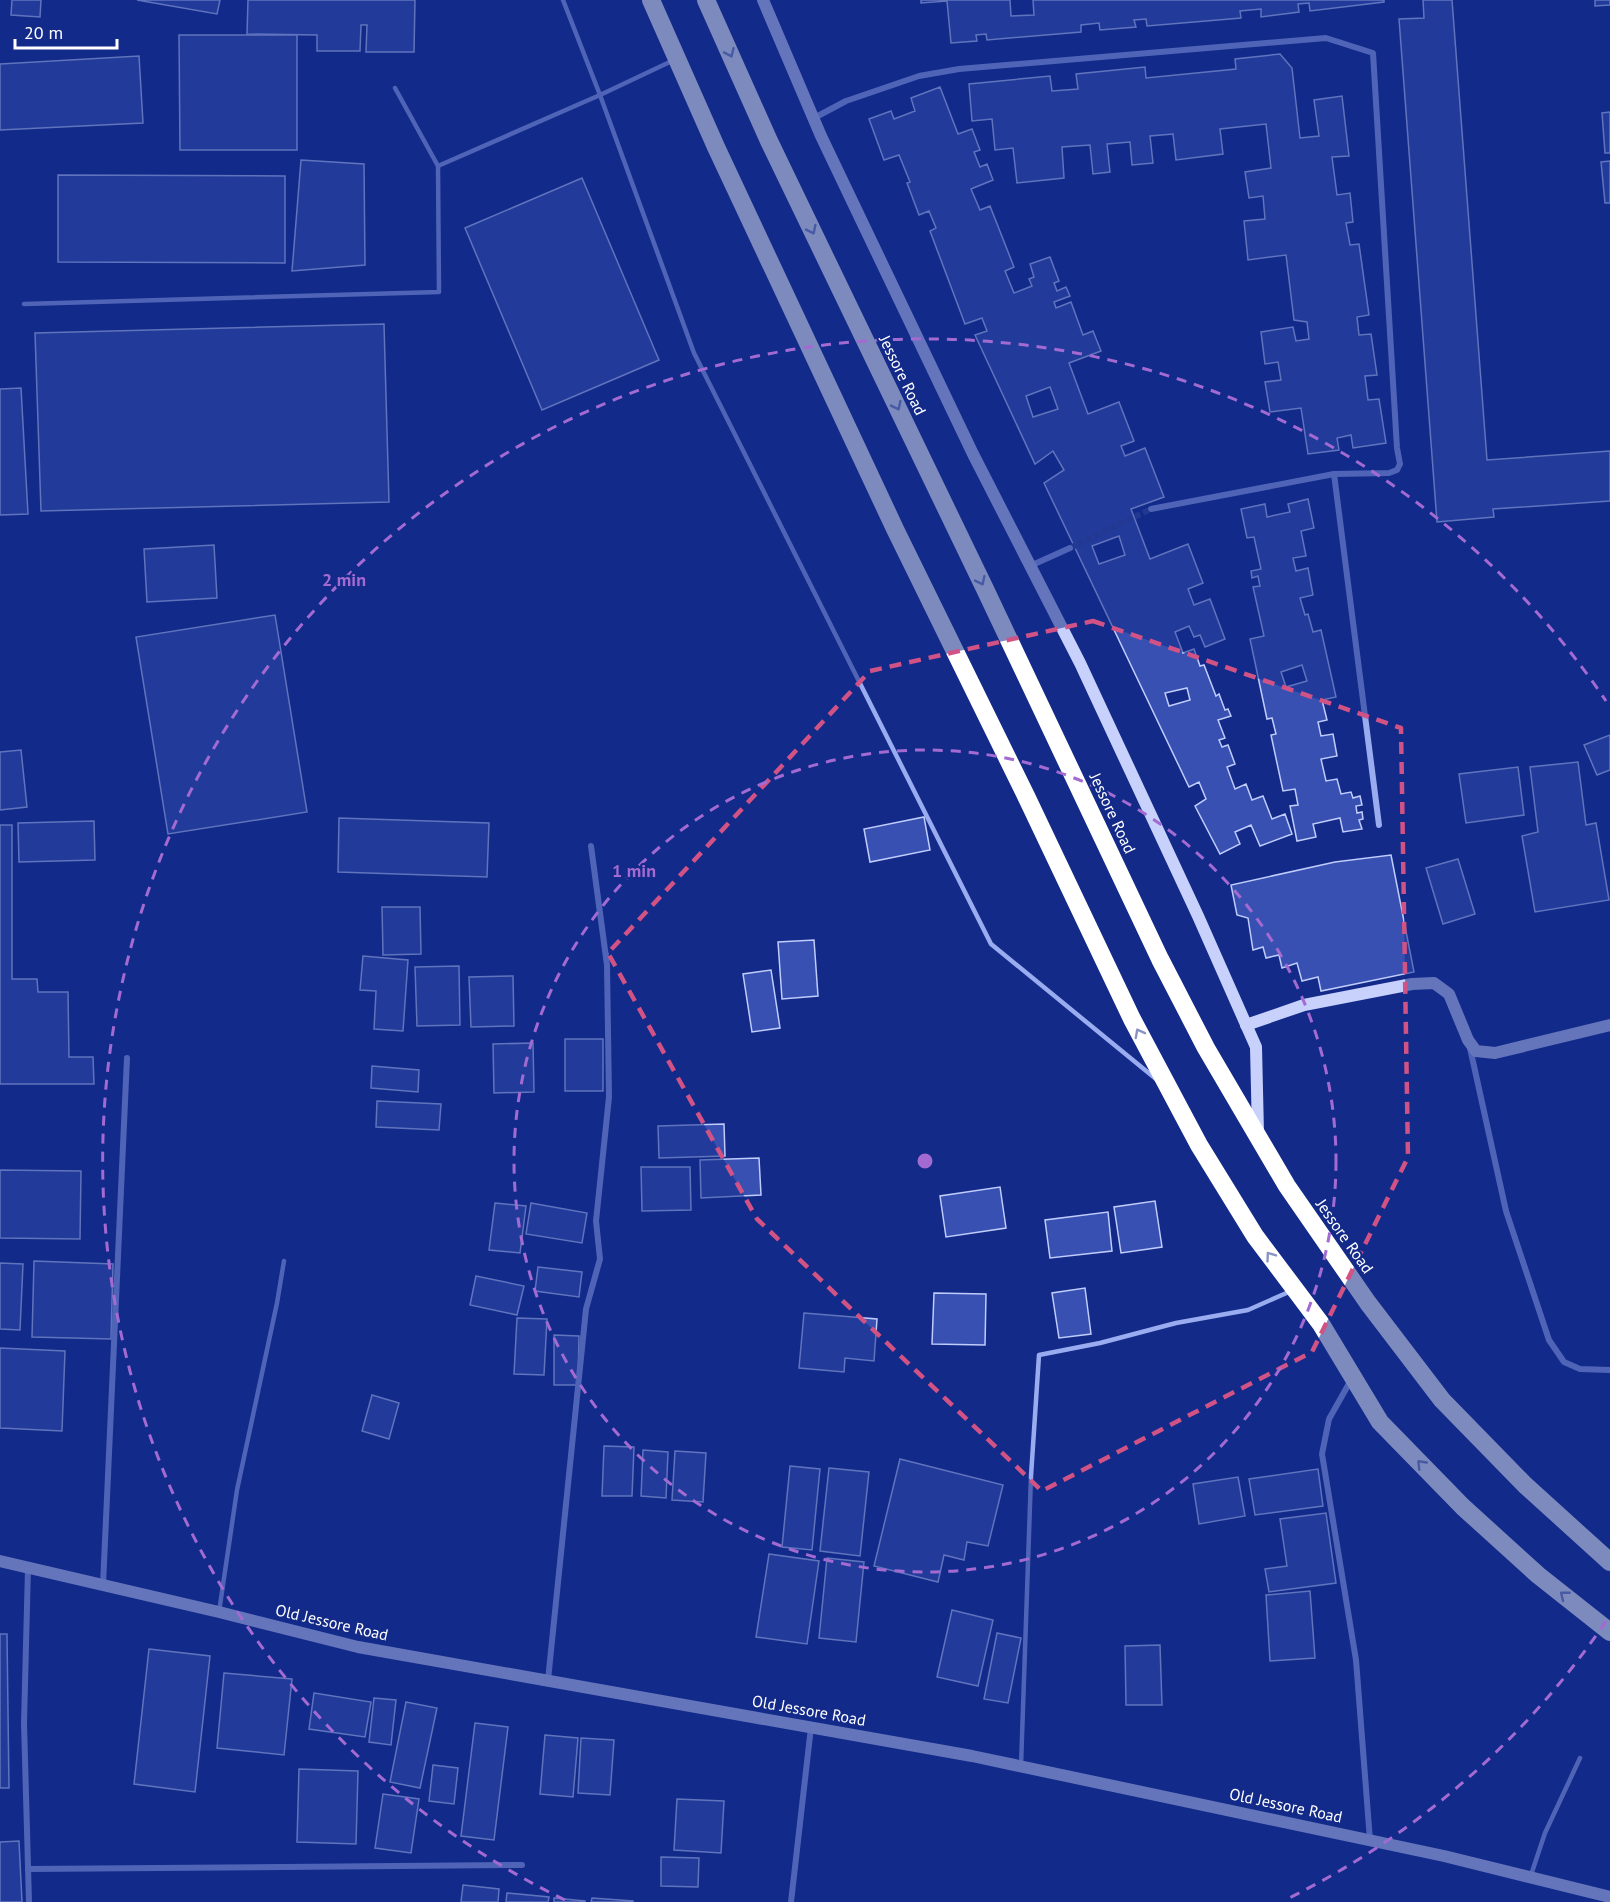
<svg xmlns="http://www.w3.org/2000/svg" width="1610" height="1902" viewBox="0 0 1610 1902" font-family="'PT Sans',sans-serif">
<rect width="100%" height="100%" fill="#132a89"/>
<g fill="#3750b1" stroke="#bfccfc" stroke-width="1.5" fill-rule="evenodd">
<path d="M12,0H41L40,17L11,15Z"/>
<path d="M137,0H220L217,14Z"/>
<path d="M248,0H415L414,52H366L367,25H361L360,51H317V35L247,34Z"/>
<path d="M921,0H1010L1011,16L1034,15L1033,0H1384V2L1310,11L1309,3L1298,4L1299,12L1261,17V9L1240,11L1241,18L1147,26L1146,19L1134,20L1136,27L1100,30L1099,23L1081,25V32L987,40L986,34L976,35L977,41L951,43L947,1L921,3Z"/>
<path d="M1423,0H1452L1487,460L1610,451V501L1493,509L1494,517L1437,522L1399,19L1424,18Z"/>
<path d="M1595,0H1610V5L1595,6Z"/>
<path d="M179,35H297V150H180Z"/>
<path d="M1280,54L1292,68L1300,138L1319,136L1314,100L1342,96L1349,156L1332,157L1337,195L1350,193L1353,222L1346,223L1350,245L1359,244L1369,315L1357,317L1359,335L1371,334L1377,375L1365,376L1368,400L1379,399L1386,443L1353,448L1351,435L1337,438L1339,450L1308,454L1301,408L1270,412L1265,382L1281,380L1278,362L1265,364L1261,332L1293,327L1296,341L1309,339L1307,322L1294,320L1286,255L1248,260L1244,221L1265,219L1263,196L1249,198L1245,172L1271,168L1266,124L1220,129L1223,154L1176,160L1173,134L1150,136L1153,163L1132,165L1130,142L1107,144L1110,172L1093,174L1090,145L1062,147L1064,178L1017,183L1013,148L995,150L992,119L972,121L969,84L1050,76L1052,91L1078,89L1076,74L1145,67L1146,78L1236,69L1235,59Z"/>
<path d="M139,56L143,123L0,130V64Z"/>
<path d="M940,87L958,134L972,129L980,150L974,152L980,167L987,164L993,180L971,189L980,210L990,206L1014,267L1005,271L1014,293L1032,286L1029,279L1034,277L1030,264L1050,257L1059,281L1054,283L1057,291L1066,287L1070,296L1054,302L1056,308L1071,302L1083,335L1093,331L1101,351L1069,363L1088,414L1119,402L1134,441L1121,446L1125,456L1145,448L1164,497L1131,509L1150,559L1188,544L1203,583L1188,589L1194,605L1210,599L1225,639L1205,647L1200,635L1194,637L1189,626L1175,632L1183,653L1194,649L1200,666L1204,665L1216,696L1219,694L1225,710L1228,709L1231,716L1218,720L1225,738L1219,740L1222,747L1228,745L1235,764L1227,767L1235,789L1246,784L1252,800L1263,796L1272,819L1285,814L1292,834L1260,846L1251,825L1235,832L1240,844L1220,854L1195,806L1206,799L1199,782L1189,787L1044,483L1064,470L1053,451L1035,464L975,335L987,331L982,318L965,324L930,231L936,228L929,211L919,215L907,183L910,182L899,155L884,160L869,119L891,111L894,119L915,111L911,98ZM1050,387L1058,409L1033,417L1026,396ZM1119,536L1125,555L1099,564L1092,546ZM1187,688L1190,700L1169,706L1165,693Z"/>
<path d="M1610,112V153H1605L1602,113Z"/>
<path d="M301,160L364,164L365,265L292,271Z"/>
<path d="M1610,161V203H1605L1601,162Z"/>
<path d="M58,175L285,176V263L58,262Z"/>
<path d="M582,178L659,360L542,410L465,228Z"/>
<path d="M384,324L389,502L41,511L35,333Z"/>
<path d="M21,388L28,514L0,515V389Z"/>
<path d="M1308,499L1314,528L1301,531L1306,556L1293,558L1296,571L1308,568L1313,595L1300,598L1305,615L1308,614L1313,632L1321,630L1336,697L1322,700L1327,720L1318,722L1321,736L1333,734L1337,756L1321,759L1326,781L1337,779L1341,794L1351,792L1353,798L1360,796L1362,805L1356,806L1357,813L1362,812L1363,819L1359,820L1362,829L1343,832L1340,818L1313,824L1316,837L1297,841L1290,806L1298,805L1295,789L1283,791L1271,735L1276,734L1272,718L1267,719L1250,639L1264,636L1253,587L1260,586L1258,576L1252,578L1251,571L1261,569L1254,537L1247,538L1241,509L1265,504L1267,517L1290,512L1288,504ZM1302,665L1307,681L1286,687L1281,672Z"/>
<path d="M214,545L217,598L147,602L144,549Z"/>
<path d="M275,615L307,812L168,834L136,637Z"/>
<path d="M1610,735V770L1597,775L1584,745Z"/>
<path d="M21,750L27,807L0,810V752Z"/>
<path d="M1578,762L1586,825L1596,823L1609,900L1535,912L1522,836L1538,832L1530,767Z"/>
<path d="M1518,767L1524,815L1466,823L1459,774Z"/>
<path d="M924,817L930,850L870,862L864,829Z"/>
<path d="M339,818L489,823L487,877L338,872Z"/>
<path d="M94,821L95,860L19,862L18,823Z"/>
<path d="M0,825H12V979H37L38,992H68L69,1057H93L94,1084H0Z"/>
<path d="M1391,855L1414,972L1321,991L1318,977L1302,981L1297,963L1282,968L1279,955L1266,958L1263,947L1253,950L1248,918L1237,915L1231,885L1335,862Z"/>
<path d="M1458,859L1475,914L1443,924L1426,868Z"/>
<path d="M382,907H420L421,954L383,955Z"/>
<path d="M814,940L818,996L782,999L778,942Z"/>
<path d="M363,956L408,960L403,1031L374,1029L376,991L360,990Z"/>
<path d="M459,966L460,1025L417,1026L415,967Z"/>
<path d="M771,970L780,1028L752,1032L743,974Z"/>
<path d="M513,976L514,1026L471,1027L469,977Z"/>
<rect x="565" y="1039" width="38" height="52"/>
<path d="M533,1043L534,1092L494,1093L493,1044Z"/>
<path d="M372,1066L419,1070L418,1092L371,1088Z"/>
<path d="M377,1101L441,1104L439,1130L376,1127Z"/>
<path d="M724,1124L725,1156L659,1158L658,1126Z"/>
<path d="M759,1158L761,1195L701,1198L700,1160Z"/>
<path d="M641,1167H690L691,1210L642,1211Z"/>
<path d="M0,1170L81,1171L80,1239L0,1238Z"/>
<path d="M1000,1187L1006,1228L946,1237L940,1196Z"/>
<path d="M1155,1201L1162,1247L1121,1253L1114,1207Z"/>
<path d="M495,1203L526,1206L520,1253L489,1250Z"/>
<path d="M531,1203L587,1213L582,1243L526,1234Z"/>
<path d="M1108,1212L1112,1251L1050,1258L1045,1220Z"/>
<path d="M34,1261L113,1264L111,1339L32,1337Z"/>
<path d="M0,1263L23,1264L20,1330L0,1329Z"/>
<path d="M538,1267L582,1272L579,1297L535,1291Z"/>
<path d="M476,1276L524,1286L517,1315L470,1305Z"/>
<path d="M1085,1288L1091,1334L1059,1338L1052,1293Z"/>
<path d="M934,1293L986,1294L985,1345L932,1344Z"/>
<path d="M804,1313L877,1319L874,1361L845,1358L844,1372L799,1368Z"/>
<path d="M517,1318L547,1319L544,1375L514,1374Z"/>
<path d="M554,1335L579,1336L578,1385H554Z"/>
<path d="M0,1348L65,1351L62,1431L0,1428Z"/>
<path d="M372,1395L399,1403L389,1439L362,1431Z"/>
<path d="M604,1446L634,1447L632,1496H602Z"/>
<path d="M643,1450L668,1452L666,1498L641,1496Z"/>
<path d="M675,1451L706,1453L703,1502L672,1500Z"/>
<path d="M900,1459L1003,1485L988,1546L967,1542L964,1560L944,1555L938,1582L874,1566Z"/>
<path d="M790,1466L820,1469L812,1550L782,1547Z"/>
<path d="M829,1468L869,1472L860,1556L820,1551Z"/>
<path d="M1318,1469L1323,1506L1255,1515L1249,1479Z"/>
<path d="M1238,1477L1245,1516L1199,1524L1193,1484Z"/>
<path d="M1326,1513L1336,1583L1269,1592L1265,1569L1287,1566L1280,1519Z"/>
<path d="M769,1554L819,1561L807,1644L756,1637Z"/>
<path d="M827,1558L864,1562L856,1642L819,1638Z"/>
<path d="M1310,1591L1315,1658L1270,1661L1266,1595Z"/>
<path d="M952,1610L993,1620L978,1686L937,1677Z"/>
<path d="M997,1633L1021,1638L1008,1703L984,1699Z"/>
<path d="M0,1634H7L9,1788H0Z"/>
<path d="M1160,1645L1162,1705H1126L1125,1646Z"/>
<path d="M149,1649L210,1656L195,1792L134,1784Z"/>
<path d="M224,1673L292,1679L284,1755L217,1748Z"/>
<path d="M314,1693L371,1702L365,1737L309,1729Z"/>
<path d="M374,1698L396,1700L391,1745L369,1742Z"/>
<path d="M406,1702L437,1708L420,1788L390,1782Z"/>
<path d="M475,1723L508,1727L494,1840L461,1836Z"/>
<path d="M545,1735L578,1738L573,1797L540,1794Z"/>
<path d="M581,1738L614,1740L610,1795L578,1793Z"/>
<path d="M433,1765L458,1768L454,1804L429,1801Z"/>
<path d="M299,1769L358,1771L356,1844L297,1842Z"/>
<path d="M383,1794L419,1799L411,1853L375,1848Z"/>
<path d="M677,1799L724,1801L721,1853L674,1850Z"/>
<path d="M19,1841L22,1902H0V1842Z"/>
<path d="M661,1857L699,1858L698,1887L661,1886Z"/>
<path d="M463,1885L499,1889L498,1902H461Z"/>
<path d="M507,1893L549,1897L548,1902H506Z"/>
<path d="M554,1898L585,1901V1902H554Z"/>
<path d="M592,1898L633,1901V1902H591Z"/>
</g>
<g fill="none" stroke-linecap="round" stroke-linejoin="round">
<path stroke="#364a9b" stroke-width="6" stroke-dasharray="6 3" stroke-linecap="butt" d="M1070,548L1151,509"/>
<g stroke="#99acf0" stroke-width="4.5">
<path d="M563,0L600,95L694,353L991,944L1156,1079"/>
<path d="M395,88L438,166L600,95L674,60"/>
<path d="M24,304L439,292L438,166"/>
<path d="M219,1612L237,1490L277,1303L284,1261"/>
<path d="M1021,1766L1031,1476L1039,1355L1100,1343L1176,1323L1248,1310L1291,1291"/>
<path d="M1531,1875L1545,1833L1580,1758"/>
</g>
<g stroke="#99acf0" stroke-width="6">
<path d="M814,118L846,101L919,76L959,69L1326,38L1373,53L1397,448L1400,464L1397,470L1389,473L1334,474L1379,825"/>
<path d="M1151,509L1334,474"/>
<path d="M1030,566L1070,548"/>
<path d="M1470,1048L1506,1211L1549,1340L1564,1362L1580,1369L1610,1370"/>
<path d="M1351,1380L1329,1419L1322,1454L1356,1660L1370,1840"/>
<path d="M28,1568L24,1723L29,1902"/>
<path d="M103,1585L127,1058"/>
<path d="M548,1680L586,1309L600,1259L596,1221L609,1097L607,965L591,846"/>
<path d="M28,1869L522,1865"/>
<path d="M791,1902L811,1727"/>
</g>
<g stroke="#c7d1fb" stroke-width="12">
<path d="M763,0L821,136L973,454L1080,663L1198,916L1256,1047L1258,1133"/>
<path d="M1246,1025L1304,1005L1412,984L1434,983L1449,994L1468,1040L1476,1051L1495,1053L1610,1025"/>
<path d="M0,1561L219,1612L358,1647L972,1756L1444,1856L1610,1897"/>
</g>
<g stroke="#fff" stroke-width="18">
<path d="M651,0L716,147L895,529L1027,798L1132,1019L1199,1145L1255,1236L1321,1324L1380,1422L1463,1507L1538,1575L1610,1632"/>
<path d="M706,0L769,141L985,589L1160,959L1206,1048L1287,1186L1368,1303L1442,1400L1525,1485L1610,1562"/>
</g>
</g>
<defs><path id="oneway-chevron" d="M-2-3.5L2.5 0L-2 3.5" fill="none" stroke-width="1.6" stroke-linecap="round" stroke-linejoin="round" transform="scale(1.5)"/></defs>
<g stroke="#8994c4">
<use href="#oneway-chevron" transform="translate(730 53) rotate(66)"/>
<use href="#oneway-chevron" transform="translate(812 230) rotate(64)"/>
<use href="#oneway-chevron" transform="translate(897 406) rotate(64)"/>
<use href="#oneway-chevron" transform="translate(981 581) rotate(64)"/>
<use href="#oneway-chevron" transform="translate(1139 1033) rotate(-118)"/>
<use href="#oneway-chevron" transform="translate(1270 1256) rotate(-126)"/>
<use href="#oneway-chevron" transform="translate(1421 1464) rotate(-134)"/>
<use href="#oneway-chevron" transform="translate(1564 1595) rotate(-141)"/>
</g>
<path d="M0 0H1610V1902H0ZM1093,621L1401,728L1408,1157L1312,1352L1042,1491L757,1219L608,953L870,671Z" fill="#132a89" fill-opacity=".55" fill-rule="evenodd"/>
<path fill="none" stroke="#d15284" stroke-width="4.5" stroke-dasharray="12 8" stroke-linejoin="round" d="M1093,621L1401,728L1408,1157L1312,1352L1042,1491L757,1219L608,953L870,671Z"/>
<g fill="none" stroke="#a36bd2" stroke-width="3" stroke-dasharray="10 8">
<circle cx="925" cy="1161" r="411"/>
<path d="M1606 1621A822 822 0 0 1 1285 1900M565 1900A822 822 0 1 1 1606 701"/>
</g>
<g text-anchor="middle" stroke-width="4.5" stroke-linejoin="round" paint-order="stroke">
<g font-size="16" fill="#fff" stroke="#132a89">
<text transform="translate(903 375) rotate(64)" y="6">Jessore Road</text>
<text transform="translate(1113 813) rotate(65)" y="6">Jessore Road</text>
<text transform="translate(1345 1236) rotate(55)" y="6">Jessore Road</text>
<text transform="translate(332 1622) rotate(13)" y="6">Old Jessore Road</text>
<text transform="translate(809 1710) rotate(10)" y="6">Old Jessore Road</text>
<text transform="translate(1286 1805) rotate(12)" y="6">Old Jessore Road</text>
</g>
</g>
<circle cx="925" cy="1161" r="9" fill="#a36bd2" stroke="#132a89" stroke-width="3"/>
<g font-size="18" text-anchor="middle" font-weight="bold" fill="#a36bd2" stroke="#132a89" stroke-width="4.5" stroke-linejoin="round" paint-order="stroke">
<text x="344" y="586">2 min</text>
<text x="634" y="877">1 min</text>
</g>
<path d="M15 39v9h102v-9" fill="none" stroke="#ffffff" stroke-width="3"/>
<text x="24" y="39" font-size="18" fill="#ffffff" stroke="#132a89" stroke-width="4.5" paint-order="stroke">20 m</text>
</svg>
